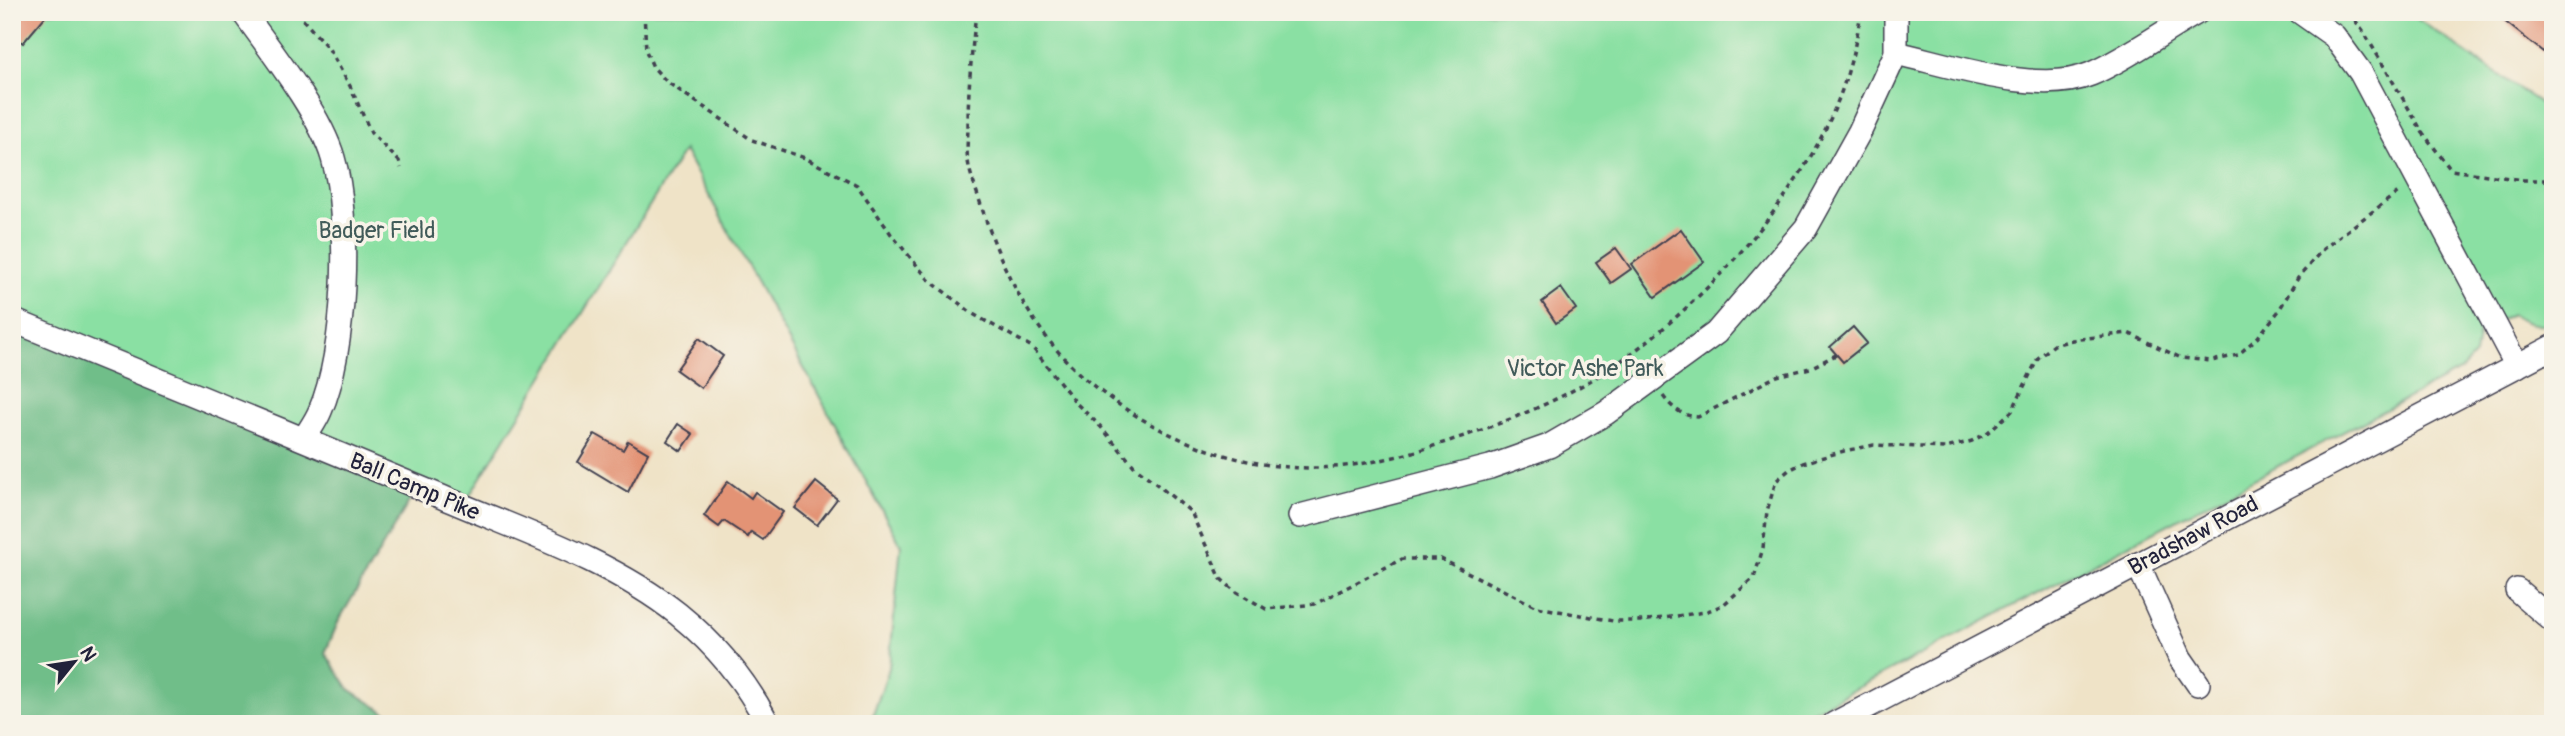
<svg xmlns="http://www.w3.org/2000/svg" width="2565" height="736" viewBox="0 0 2565 736" font-family="Pangolin,sans-serif">
<rect width="100%" height="100%" fill="#f7f3e8"/>
<filter id="ink" filterUnits="userSpaceOnUse"><feTurbulence type="fractalNoise" baseFrequency=".0143" numOctaves="2"/><feDisplacementMap in="SourceGraphic" scale="14" xChannelSelector="R" yChannelSelector="G"/><feConvolveMatrix kernelMatrix="1 2 1 2 8 2 1 2 1" color-interpolation-filters="sRGB"/></filter>
<filter id="wash" filterUnits="userSpaceOnUse"><feTurbulence type="fractalNoise" baseFrequency=".00686" numOctaves="4" result="noise"/><feDisplacementMap in="SourceGraphic" scale="28" xChannelSelector="R" yChannelSelector="G"/><feGaussianBlur stdDeviation="1.57" result="paint"/><feColorMatrix in="noise" values="0 0 0 0 0 0 0 0 0 0 0 0 0 0 0 0 0 1.4 0 .05"/><feComposite in="paint" operator="in"/></filter>
<g filter="url(#wash)">
<rect width="100%" height="100%" fill="#efe3c7"/>
<path fill="#8ae0a3" stroke="#56816f" stroke-width="2" d="M12,12H2407L2553,112V322C2536,327 2525,324 2511,314L2479,330L2475,355L2461,370L1789,724H870L889,668L901,545L684,150L463,506L12,309Z"/>
<path fill="#6fbe89" stroke="#487062" stroke-width="2" d="M12,329L413,495L339,620L325,653L349,689L404,724H12Z"/>
<g id="blocks">
<g fill="#e39375">
<path d="M12,12H49L23,43L12,34Z"/>
<path d="M2493,12H2548L2553,16V41L2543,52Z"/>
<path d="M1681,229L1704,262L1655,297L1632,264Z"/>
<path d="M1616,248L1631,269L1611,283L1596,262Z"/>
<path d="M1561,288L1576,309L1556,323L1542,302Z"/>
<path d="M1853,327L1867,343L1843,362L1830,347Z"/>
<path d="M699,338L723,356L701,388L676,370Z"/>
<path d="M678,424L693,434L681,451L667,441Z"/>
<path d="M595,434L623,450L628,441L648,453L628,492L578,462Z"/>
<path d="M728,481L751,498L755,492L783,512L763,540L751,532L748,537L724,521L719,527L704,516Z"/>
<path d="M816,482L837,499L817,525L795,508Z"/>
</g>
</g>
</g>
<g filter="url(#ink)">
<use href="#blocks" fill-opacity="0" stroke="#413f50" stroke-width="2"/>
<g fill="none" stroke-linecap="round" stroke-linejoin="round">
<defs>
<g id="minor">
<path d="M243,12C271,51 320,113 333,158C351,218 346,353 320,411C316,421 309,430 304,439"/>
<path d="M2300,12L2334,36L2361,73L2517,366"/>
<path d="M1896,53C1950,65 2039,96 2091,74C2128,58 2162,32 2198,12"/>
<path d="M12,320C156,379 299,437 442,497C521,531 610,560 678,614C715,644 746,681 768,724"/>
<path d="M1300,516L1490,467L1549,446L1606,413L1716,333L1806,228L1860,131L1896,53V12"/>
<path d="M2138,564L2180,658L2198,684"/>
<path d="M2517,590L2553,621"/>
<path d="M1834,724L2553,347"/>
</g>
</defs>
<use href="#minor" stroke="#413f50" stroke-width="26"/>
<g stroke="#413f50" stroke-width="3.5" stroke-dasharray="5 5" stroke-linecap="butt">
<path d="M296,12L329,49L350,86L371,133L399,161L401,168"/>
<path d="M644,12L646,51L653,67L667,82L752,140L805,158L857,185L891,234L929,280L973,314L1032,347L1077,404L1101,427L1134,466L1191,512L1221,579L1235,591L1266,609L1315,604L1402,559H1441L1537,607L1613,621H1642L1705,612L1723,605L1754,578L1763,548L1767,511L1776,481L1789,470L1803,463L1844,451L1874,445L1946,448L1972,441L1987,433L2012,411L2038,358L2054,345L2072,340L2128,333L2181,358L2212,361L2238,355L2258,337L2278,312L2298,278L2323,249L2401,190"/>
<path d="M976,12C972,50 968,87 968,126C968,137 966,150 968,161C970,175 976,189 980,202C1001,268 1031,330 1083,377C1140,426 1213,461 1288,467C1345,472 1402,457 1455,439C1504,423 1554,403 1598,376C1689,320 1794,207 1835,108C1848,77 1856,45 1861,12"/>
<path d="M2349,12L2365,34L2423,133L2451,170L2523,180H2553"/>
<path d="M1663,396C1672,408 1682,416 1698,417L1777,376L1810,368L1836,355"/>
</g>
<use href="#minor" stroke="#fff" stroke-width="23"/>
</g>
</g>
<g text-anchor="middle" stroke-width="7" stroke-linejoin="round" paint-order="stroke">
<g font-size="23" fill="#415b5a" stroke="#f7f3e8">
<text x="377" y="238">Badger Field</text>
<text x="1585" y="376">Victor Ashe Park</text>
</g>
<g font-size="23" fill="#22223b" stroke="#f7f3e8">
<text transform="translate(415 486) rotate(23)" y="8">Ball Camp Pike</text>
<text transform="translate(2193 535) rotate(-28)" y="8">Bradshaw Road</text>
</g>
</g>
<rect width="2565" height="736" fill="none" stroke="#f7f3e8" stroke-width="42"/>
<g transform="translate(74 662) rotate(60)" stroke="#f7f3e8" stroke-width="5" paint-order="stroke">
<path d="M0-5L12 26L0 18L-12 26Z" fill="#22223b"/>
<text y="-10" font-size="19" font-weight="bold" text-anchor="middle" fill="#22223b">N</text>
</g>
</svg>
